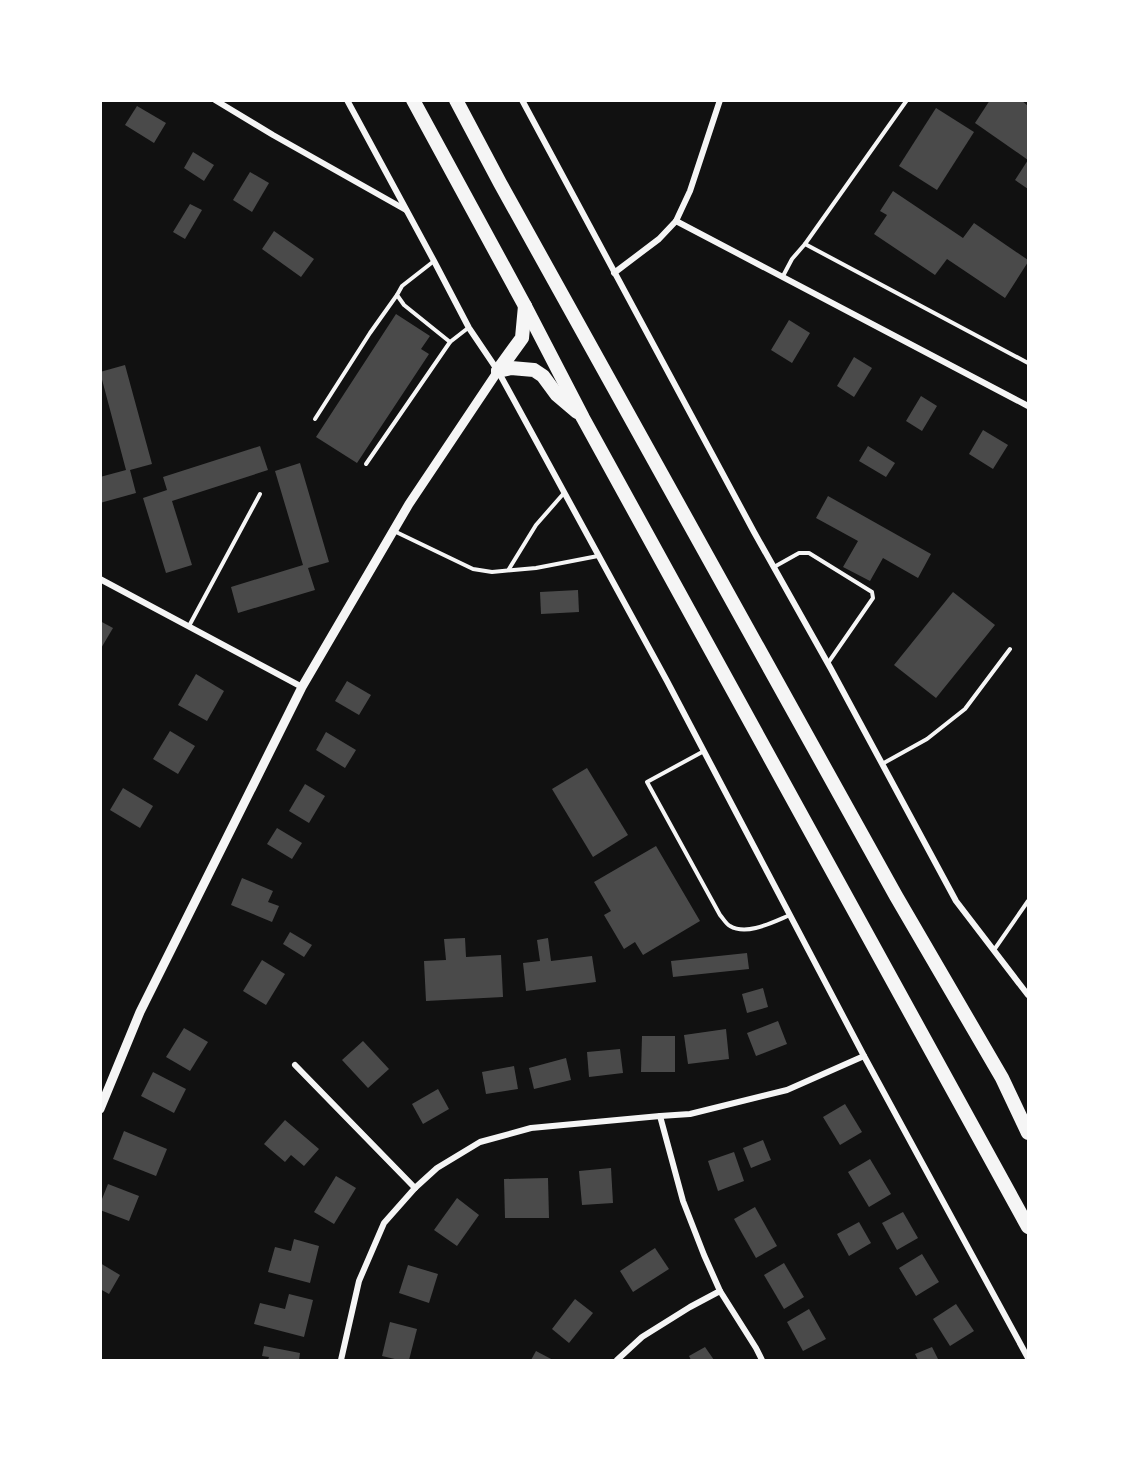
<svg xmlns="http://www.w3.org/2000/svg" width="1129" height="1461" viewBox="0 0 1129 1461" font-family="'Source Serif 4',serif">
<rect width="100%" height="100%" fill="#111"/>
<g fill="#4a4a4a">
<path d="M990,100H1021L1028,106V160L975,123Z"/>
<path d="M137,106L166,123L154,143L125,125Z"/>
<path d="M936,108L974,132L937,190L899,166Z"/>
<path d="M193,152L214,165L204,181L184,168Z"/>
<path d="M1028,160V189L1015,180Z"/>
<path d="M250,172L269,183L252,212L233,200Z"/>
<path d="M893,191L963,238L974,223L1028,260V262L1005,298L947,259L935,275L874,234L887,215L880,211Z"/>
<path d="M190,204L202,210L185,239L173,232Z"/>
<path d="M274,231L314,259L301,277L262,249Z"/>
<path d="M396,314L430,336L421,349L429,354L357,463L316,437Z"/>
<path d="M789,320L810,333L792,363L771,350Z"/>
<path d="M854,357L872,368L854,397L837,386Z"/>
<path d="M125,365L152,464L130,470L136,493L100,503V477L126,470L100,372Z"/>
<path d="M921,396L937,406L922,431L906,421Z"/>
<path d="M983,430L1008,445L993,469L969,454Z"/>
<path d="M260,446L268,470L172,501L192,565L166,573L143,498L167,490L163,477Z"/>
<path d="M868,446L895,463L886,477L859,461Z"/>
<path d="M300,463L329,562L308,568L315,590L238,613L231,587L303,565L275,471Z"/>
<path d="M828,496L931,554L918,578L883,558L870,581L843,567L858,541L816,518Z"/>
<path d="M578,590L579,612L541,614L540,592Z"/>
<path d="M953,592L995,625L936,698L894,665Z"/>
<path d="M100,621L113,628L100,650Z"/>
<path d="M196,674L224,691L207,721L178,705Z"/>
<path d="M347,681L371,695L359,715L335,701Z"/>
<path d="M170,731L195,746L178,774L153,759Z"/>
<path d="M326,732L356,750L345,768L316,750Z"/>
<path d="M587,768L628,835L593,857L552,789Z"/>
<path d="M305,784L325,796L309,823L289,811Z"/>
<path d="M123,788L153,806L140,828L110,810Z"/>
<path d="M277,828L302,843L292,859L267,844Z"/>
<path d="M656,846L700,921L643,955L635,942L624,949L604,915L611,911L594,882Z"/>
<path d="M242,878L273,891L268,902L279,906L272,922L231,905Z"/>
<path d="M290,932L312,945L304,957L283,944Z"/>
<path d="M465,938L466,957L501,955L503,997L426,1001L424,961L446,960L444,939Z"/>
<path d="M548,938L551,961L592,956L596,982L526,991L523,963L540,961L537,940Z"/>
<path d="M747,953L749,969L673,977L671,961Z"/>
<path d="M262,960L285,974L266,1005L243,991Z"/>
<path d="M763,988L768,1007L747,1013L742,994Z"/>
<path d="M778,1021L787,1044L756,1056L747,1033Z"/>
<path d="M184,1028L208,1042L190,1071L166,1057Z"/>
<path d="M726,1029L729,1059L688,1064L684,1035Z"/>
<path d="M642,1036H675V1072H641Z"/>
<path d="M363,1041L389,1069L368,1088L342,1060Z"/>
<path d="M620,1049L623,1073L589,1077L587,1052Z"/>
<path d="M566,1058L571,1080L534,1089L529,1068Z"/>
<path d="M514,1066L518,1089L486,1094L482,1072Z"/>
<path d="M153,1072L186,1089L174,1113L141,1096Z"/>
<path d="M438,1089L449,1109L423,1124L412,1104Z"/>
<path d="M845,1104L862,1132L840,1145L823,1117Z"/>
<path d="M285,1120L319,1149L304,1166L291,1155L285,1162L264,1144Z"/>
<path d="M124,1131L167,1149L156,1176L113,1159Z"/>
<path d="M763,1140L771,1160L751,1168L743,1148Z"/>
<path d="M734,1152L744,1181L718,1191L708,1161Z"/>
<path d="M870,1159L891,1194L869,1207L848,1172Z"/>
<path d="M611,1168L613,1203L582,1205L579,1171Z"/>
<path d="M336,1176L356,1188L334,1224L314,1212Z"/>
<path d="M548,1178L549,1218H505L504,1179Z"/>
<path d="M108,1184L139,1196L129,1221L100,1210V1204Z"/>
<path d="M457,1198L479,1215L457,1246L434,1230Z"/>
<path d="M755,1207L777,1246L756,1258L734,1219Z"/>
<path d="M903,1212L918,1238L897,1250L882,1223Z"/>
<path d="M859,1222L871,1243L849,1256L837,1234Z"/>
<path d="M294,1239L319,1246L310,1283L268,1272L275,1247L291,1251Z"/>
<path d="M655,1248L669,1269L633,1292L620,1271Z"/>
<path d="M922,1254L939,1282L916,1296L899,1268Z"/>
<path d="M100,1263L120,1275L109,1294L100,1289Z"/>
<path d="M784,1263L804,1297L784,1309L764,1275Z"/>
<path d="M408,1265L438,1274L429,1303L399,1293Z"/>
<path d="M289,1294L313,1300L304,1337L254,1324L260,1303L285,1309Z"/>
<path d="M575,1299L593,1313L569,1343L552,1329Z"/>
<path d="M956,1304L974,1331L950,1346L933,1319Z"/>
<path d="M809,1309L826,1339L803,1351L787,1322Z"/>
<path d="M390,1322L417,1329L409,1360H399L382,1356Z"/>
<path d="M264,1346L300,1353L299,1360H268L269,1357L262,1356Z"/>
<path d="M705,1347L714,1360H691L689,1356Z"/>
<path d="M932,1347L938,1359L934,1360H918L915,1354Z"/>
<path d="M536,1351L553,1360H531Z"/>
</g>
<g fill="none" stroke-linecap="round" stroke-linejoin="round">
<g stroke="#f5f5f5" stroke-width="4">
<path d="M907,100L805,244L1028,363"/>
<path d="M434,261L402,286L397,295L404,305L450,342"/>
<path d="M783,276L792,259L805,244"/>
<path d="M315,419L370,333L397,295"/>
<path d="M366,464L450,342L468,328"/>
<path d="M394,531L473,569L492,572L536,568L598,556"/>
<path d="M774,567L799,553H809L872,592L873,598L828,663"/>
<path d="M509,569L536,525L564,493"/>
<path d="M189,626L260,494"/>
<path d="M704,751L647,782L720,915C723,918 726,924 730,926C747,936 773,922 790,915"/>
<path d="M882,764L927,739L965,709L1010,649"/>
<path d="M994,950L1028,901"/>
</g>
<g stroke="#f5f5f5" stroke-width="6">
<path d="M215,100L273,135L406,210"/>
<path d="M347,100L434,261L469,328L498,371L667,681L864,1056L1028,1358"/>
<path d="M522,100L754,532L831,669L956,901L1028,995"/>
<path d="M676,221L1028,406"/>
<path d="M614,273L659,239L676,221L690,191L720,100"/>
<path d="M100,579L302,687"/>
<path d="M295,1065L415,1188"/>
<path d="M660,1116L683,1201L704,1255L720,1291L756,1348L762,1360"/>
<path d="M341,1360L359,1281L384,1223L415,1188L437,1168L480,1142L531,1128L660,1116L690,1114L787,1090L864,1056"/>
<path d="M617,1360L642,1337L690,1307L720,1291"/>
</g>
<path stroke="#f5f5f5" stroke-width="9" d="M100,1109L140,1012L302,687L409,504L498,371"/>
<g stroke="#f5f5f5" stroke-width="14">
<path d="M413,100L525,306L583,418L1028,1227"/>
<path d="M456,100L500,183L896,896L1002,1078L1028,1133"/>
<path d="M498,371L511,368L534,370L543,376L557,395L577,412"/>
<path d="M498,371L522,338L525,306"/>
</g>
</g>
<rect width="1129" height="1461" fill="none" stroke="#ffffff" stroke-width="204"/>
</svg>
